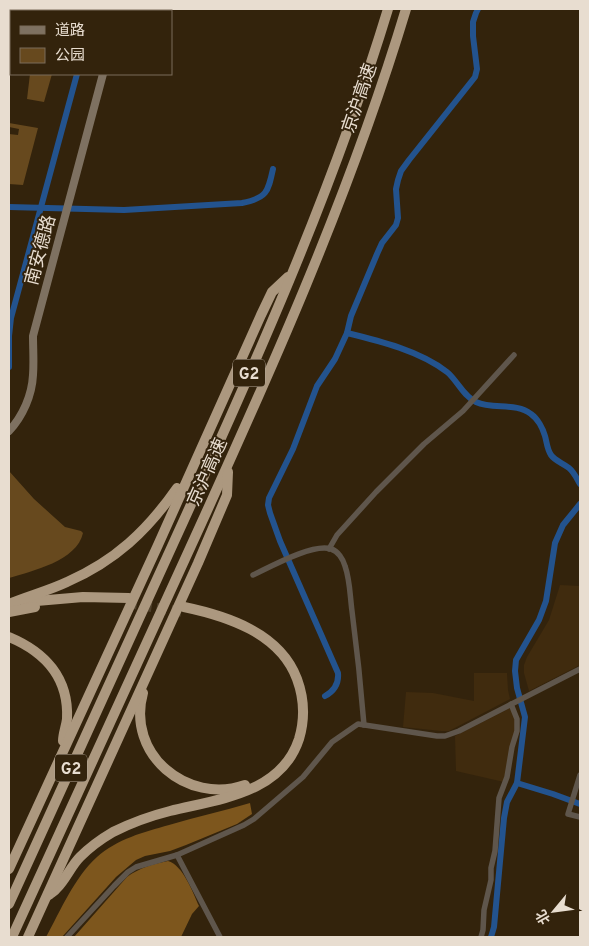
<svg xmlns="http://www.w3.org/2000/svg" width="589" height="946" viewBox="0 0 589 946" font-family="Overpass,'Noto Sans SC',sans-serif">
<rect width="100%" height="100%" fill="#33230c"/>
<g fill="#402b0e">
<path d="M560,585L580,586V665L529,691L524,673V665L527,657L549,620Z"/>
<path d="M474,673H507L508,690L510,699L449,731H441L403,727L406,692L433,693L474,701Z"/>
<path d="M510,708L515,720V732L504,782L456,771L455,736Z"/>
</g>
<g fill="#67491e">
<path d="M30,74H52L44,102L27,99Z"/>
<path d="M9,123L38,128L23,185L9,184V134L18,135L19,129L9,127Z"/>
<path d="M9,471L34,499L65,527L81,531L83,533C77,561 32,571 9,578Z"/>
</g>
<g fill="#7d561d">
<path d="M250,803L252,814L237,824L186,845L170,851L145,856L136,860L116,877L62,937H46C61,910 74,878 97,857C117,839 144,832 169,825C196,817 223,811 250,803Z"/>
<path d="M168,861C183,865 193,893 199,906L192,914L181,937H74L127,877C139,868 153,864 168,861Z"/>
</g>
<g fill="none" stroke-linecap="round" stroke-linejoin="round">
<g stroke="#23538e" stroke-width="6">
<path d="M94,11L95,9"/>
<path d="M9,207L124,210L242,203C267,198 268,192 273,169"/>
<path d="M347,333C380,341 420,351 447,372C457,380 463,396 476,402C493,410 516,402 531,414C538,419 543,429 545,436C547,443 547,449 551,455C555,461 563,463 569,468C574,472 577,479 580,484"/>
<path d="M9,367V336L11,318L77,74"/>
<path d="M325,696C334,691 339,684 338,673L280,541L270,513L268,505L269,498L293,449L317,386L335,359L347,333L351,316L377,254L382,243L396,225L398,218L396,189L398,180L401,171L409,160L475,77L477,69L473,36V22L476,13L478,9"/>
<path d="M517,783L553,794L580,804"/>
<path d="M491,937L494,927L504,818L507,802L517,783L525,717L517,688L515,671L516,660L539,620L546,601L555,543L563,525L580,504"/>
</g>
<path stroke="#4e3f29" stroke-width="10" stroke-dasharray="10 5" stroke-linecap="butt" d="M127,603L182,612"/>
<g stroke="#5f564c" stroke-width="5.5">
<path d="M9,13L11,14"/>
<path d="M329,549L337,535L376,492L424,444L463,411L514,355"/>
<path d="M253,575C270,567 313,543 331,549C338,551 343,559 345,566C350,580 350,596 352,611C357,649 361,687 364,725"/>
<path d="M580,775L568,814L580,817"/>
<path d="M177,855L220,937"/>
<path d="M67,937L114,886L128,872L136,867L177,855L244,825L254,819L303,777L332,742L358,724L437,736H445L459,731L580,669"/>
<path d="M481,937L483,930L484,910L491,880V868L495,851L499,798L507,777L512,747L517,731V719L511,704"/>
</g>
<g stroke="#7e7161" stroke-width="8">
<path d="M120,11L121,9"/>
<path d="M9,431C23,416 32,395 33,375C34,362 33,349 33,336L103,74"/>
</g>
<g stroke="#ac987f" stroke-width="10">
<path d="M25,602L83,597L129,598"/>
<path d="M9,604C28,596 48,591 67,582C115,561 147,531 177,488"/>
<path d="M9,612L35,607"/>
<path d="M9,637C45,652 69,678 67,719C66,727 63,734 63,741"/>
<path d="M143,693C126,754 187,805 245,785"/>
<path d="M9,869L158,545L261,315L272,292L288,277"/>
<path d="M49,895C51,893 55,891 57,888C66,879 71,866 80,857C89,848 101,839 113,832C131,823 150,816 170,811C218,799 281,794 299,739C305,719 304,698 297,679C280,633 227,616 184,607"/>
<path d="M9,904C64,784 118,663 173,544C253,369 332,193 388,9"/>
<path d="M12,937C70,811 127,685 185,559C267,380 349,198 406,9"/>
<path d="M28,937L198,563L227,495L228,472"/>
</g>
</g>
<g text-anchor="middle" stroke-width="4" stroke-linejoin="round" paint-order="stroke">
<g fill="#33230c" stroke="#b2a595" stroke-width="1">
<rect x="233" y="359.5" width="32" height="27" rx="4"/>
<rect x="55" y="754.5" width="32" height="27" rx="4"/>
</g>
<g font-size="16" font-weight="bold" fill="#e8ddd0">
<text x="249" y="379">G2</text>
<text x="71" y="774">G2</text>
</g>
<g font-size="18" fill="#e8ddd0" stroke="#33230c">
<text transform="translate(359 98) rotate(-71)" y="6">京沪高速</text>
<text transform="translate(40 250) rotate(-75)" y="6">南安德路</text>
<text transform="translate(207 472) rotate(-66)" y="6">京沪高速</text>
</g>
</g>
<rect width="589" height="946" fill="none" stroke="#e8ddd0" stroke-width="20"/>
<rect x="10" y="10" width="162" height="65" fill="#33230c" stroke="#7b6d5a"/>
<rect x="20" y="26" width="25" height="8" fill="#7e7161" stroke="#7b6d5a"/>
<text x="55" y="35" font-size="15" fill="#e8ddd0">道路</text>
<rect x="20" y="48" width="25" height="15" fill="#67491e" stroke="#7b6d5a"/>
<text x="55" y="60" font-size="15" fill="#e8ddd0">公园</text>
<g transform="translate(554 911) rotate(241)" stroke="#33230c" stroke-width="4" paint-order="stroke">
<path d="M0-4L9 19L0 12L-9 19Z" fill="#e8ddd0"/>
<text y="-8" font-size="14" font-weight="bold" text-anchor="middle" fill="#e8ddd0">北</text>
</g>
</svg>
